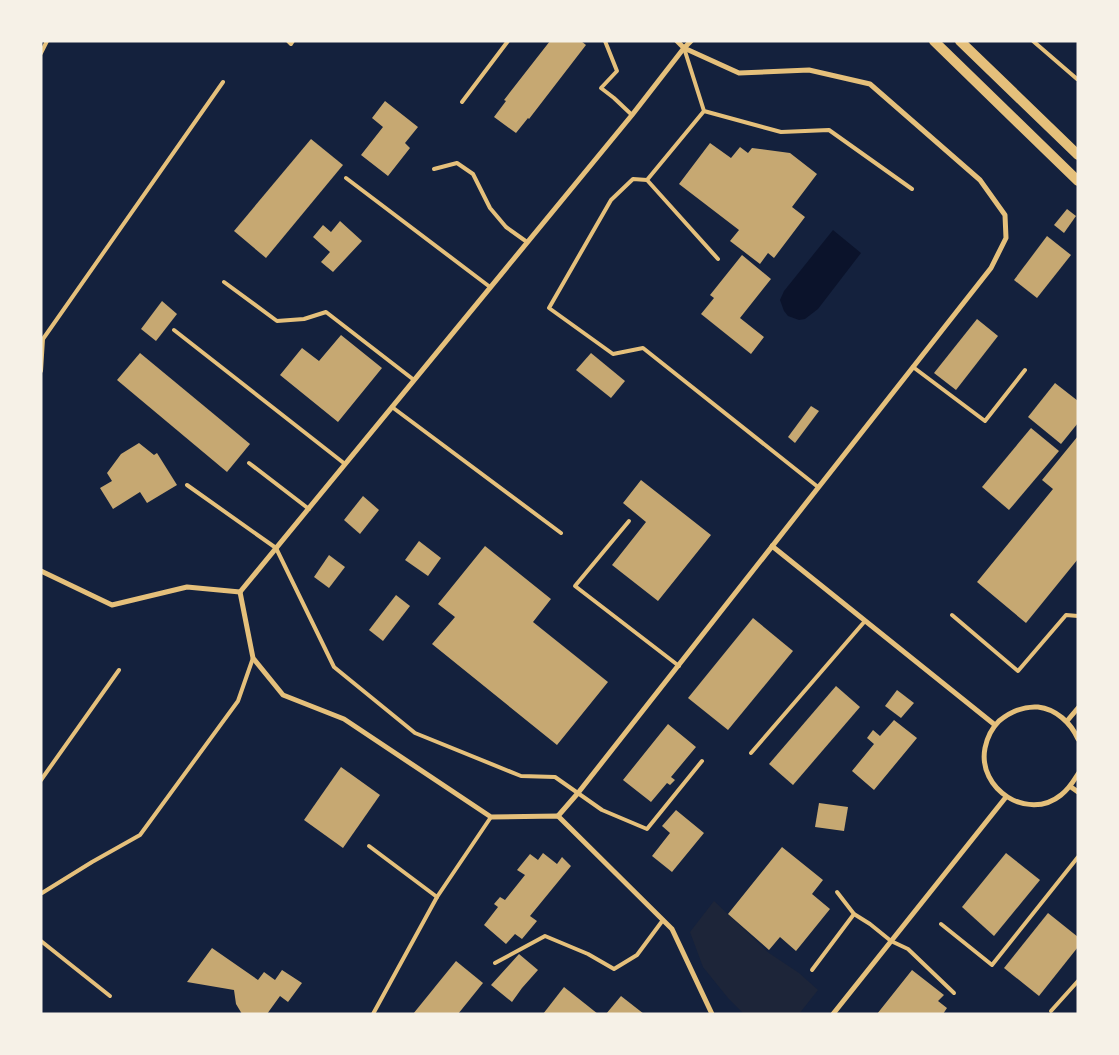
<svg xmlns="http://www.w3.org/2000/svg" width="1119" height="1055" viewBox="0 0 1119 1055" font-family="'Asap Condensed',sans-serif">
<rect width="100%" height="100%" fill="#14213d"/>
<path fill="#1d2539" d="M714,901L769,953L799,973L818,990L799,1014H744L728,998L703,967L690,932Z"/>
<path fill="#0b132b" d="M833,230L861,253L818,309L805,319L799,320L788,316L784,311L780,300L784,291Z"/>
<g fill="#c6a872">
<path d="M550,41H581L586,45L529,119L528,118L516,133L494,117L506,101L504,100Z"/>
<path d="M385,101L418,127L405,143L410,148L388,176L361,155L383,127L372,118Z"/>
<path d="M311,139L343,165L266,258L234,231Z"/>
<path d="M710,143L731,158L740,147L748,153L752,148L790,153L817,174L792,207L805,217L774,258L768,253L760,264L730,241L739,230L679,184Z"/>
<path d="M1067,209L1076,216L1064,233L1054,225Z"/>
<path d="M340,221L362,241L333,272L321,262L330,252L313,237L323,225L331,232Z"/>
<path d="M1047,236L1071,255L1037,298L1014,280Z"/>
<path d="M742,255L771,279L740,318L764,337L751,354L701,314L714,298L710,295Z"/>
<path d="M162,301L177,314L156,341L141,329Z"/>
<path d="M977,319L998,336L956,390L934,373Z"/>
<path d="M341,335L382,368L338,422L280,375L302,348L319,361Z"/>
<path d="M140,353L250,444L227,472L117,380Z"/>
<path d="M591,353L625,381L611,398L576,370Z"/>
<path d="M1055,383L1078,401V423L1061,444L1028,417Z"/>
<path d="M811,406L819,411L795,443L788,437Z"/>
<path d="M1031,428L1059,451L1009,510L982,487Z"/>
<path d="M1078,436V559L1026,623L977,582L1053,489L1042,480Z"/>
<path d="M139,443L154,455L157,453L177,485L147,503L140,492L113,509L100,488L112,481L107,473L121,454Z"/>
<path d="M641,480L711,535L658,601L612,565L646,522L623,503Z"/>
<path d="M363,496L379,510L360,534L344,520Z"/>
<path d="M419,541L441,558L428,576L405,560Z"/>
<path d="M485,546L551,599L533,622L608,682L557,745L432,644L455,617L438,604Z"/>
<path d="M329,555L345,567L329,588L314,577Z"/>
<path d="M396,595L410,606L383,641L369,630Z"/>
<path d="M753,618L793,651L728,730L688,698Z"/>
<path d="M836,686L860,707L793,785L769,764Z"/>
<path d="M897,690L914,703L901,718L885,706Z"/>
<path d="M894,720L917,738L874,790L852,771L874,744L867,738L873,730L880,736Z"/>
<path d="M668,724L696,747L671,777L675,780L670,785L667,783L651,802L623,780Z"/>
<path d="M341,767L380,795L343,848L304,820Z"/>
<path d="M819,803L848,807L844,831L815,827Z"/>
<path d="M676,810L704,833L672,872L652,856L670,833L662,826Z"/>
<path d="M782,847L823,880L812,894L830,909L796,951L780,937L769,950L728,914Z"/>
<path d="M543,853L557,864L562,857L571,866L530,916L537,921L522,939L515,934L506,944L484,925L498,907L494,904L500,897L505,900L525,875L517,870L530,854L538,860Z"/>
<path d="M1006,853L1040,880L994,936L962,907Z"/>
<path d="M1048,913L1078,937V947L1039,996L1004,968Z"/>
<path d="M212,948L258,980L264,972L275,980L282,970L302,983L288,1002L280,996L267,1014H242L236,1004L234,990L187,982Z"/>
<path d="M519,954L538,970L522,988L512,1002L491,985Z"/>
<path d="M456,961L483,983L458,1014H413Z"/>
<path d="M912,970L944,995L938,1001L947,1008L943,1014H877Z"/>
<path d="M564,987L598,1014H543Z"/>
<path d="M621,996L644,1014H606Z"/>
</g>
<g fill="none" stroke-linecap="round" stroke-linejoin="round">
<g stroke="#e5c07b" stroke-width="4">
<path d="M288,41L291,44L293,41"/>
<path d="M605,41L617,71L601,88L614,98L632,115"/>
<path d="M1033,41L1077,79L1078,78"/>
<path d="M684,48L704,111L781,132L829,130L912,189"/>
<path d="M41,53L47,41"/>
<path d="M462,102L508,41"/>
<path d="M704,111L647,180L718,259"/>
<path d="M434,169L457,163L473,174L490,208L506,227L527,242"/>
<path d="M346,178L490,287"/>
<path d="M647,180L633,179L611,200L549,308L613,354L643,348L818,487"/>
<path d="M224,282L277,321L304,319L326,312L414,380"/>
<path d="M174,330L345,464"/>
<path d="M913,367L985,421L1025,370"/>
<path d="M41,371L43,339L223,82"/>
<path d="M392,407L561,533"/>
<path d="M249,463L309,509"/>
<path d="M187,485L276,548L334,667L415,733L521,776L555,777L602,810L647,829L702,761"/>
<path d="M629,521L575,586L679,666"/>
<path d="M952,615L1018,671L1066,615L1078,616"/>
<path d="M751,753L865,621"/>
<path d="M41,780L119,670"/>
<path d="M369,846L437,897L491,817"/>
<path d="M41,892L42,893L92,862L140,835L238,701L253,658"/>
<path d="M837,892L854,914L870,924L891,941L908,949L954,993"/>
<path d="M941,924L992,965L1078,857"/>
<path d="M41,941L110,996"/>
<path d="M495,963L545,936L588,954L614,969L637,955L663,920"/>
<path d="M812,970L854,914"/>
<path d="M1051,1011L1078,981"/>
<path d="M373,1014L437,897"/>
</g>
<g stroke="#e5c07b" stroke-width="5">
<path d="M772,546L995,725"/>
<path d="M41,571L112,605L187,587L240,592"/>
<path d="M240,592L632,115L684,48L691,41"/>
<path d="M240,592L253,658L283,695L344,719L491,817L558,816L672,929L712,1014"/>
<path d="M1067,721L1078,708"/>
<path d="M1078,739C1071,723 1056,709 1038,707C1024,706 1010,712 999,721C992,728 987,738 985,748C977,789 1028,822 1061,795C1069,789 1073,782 1078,774"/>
<path d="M1071,787L1078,792"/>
<path d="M558,816L578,793L991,268L1006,238L1005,215L980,180L870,84L809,70L739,73L684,48L677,41"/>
<path d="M833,1014L1006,797"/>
</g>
<g stroke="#e5c07b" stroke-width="10">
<path d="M934,41L1078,181"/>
<path d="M960,41L1078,155"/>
</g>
</g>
<rect width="1119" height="1055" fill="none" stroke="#f6f1e7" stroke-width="85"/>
</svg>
